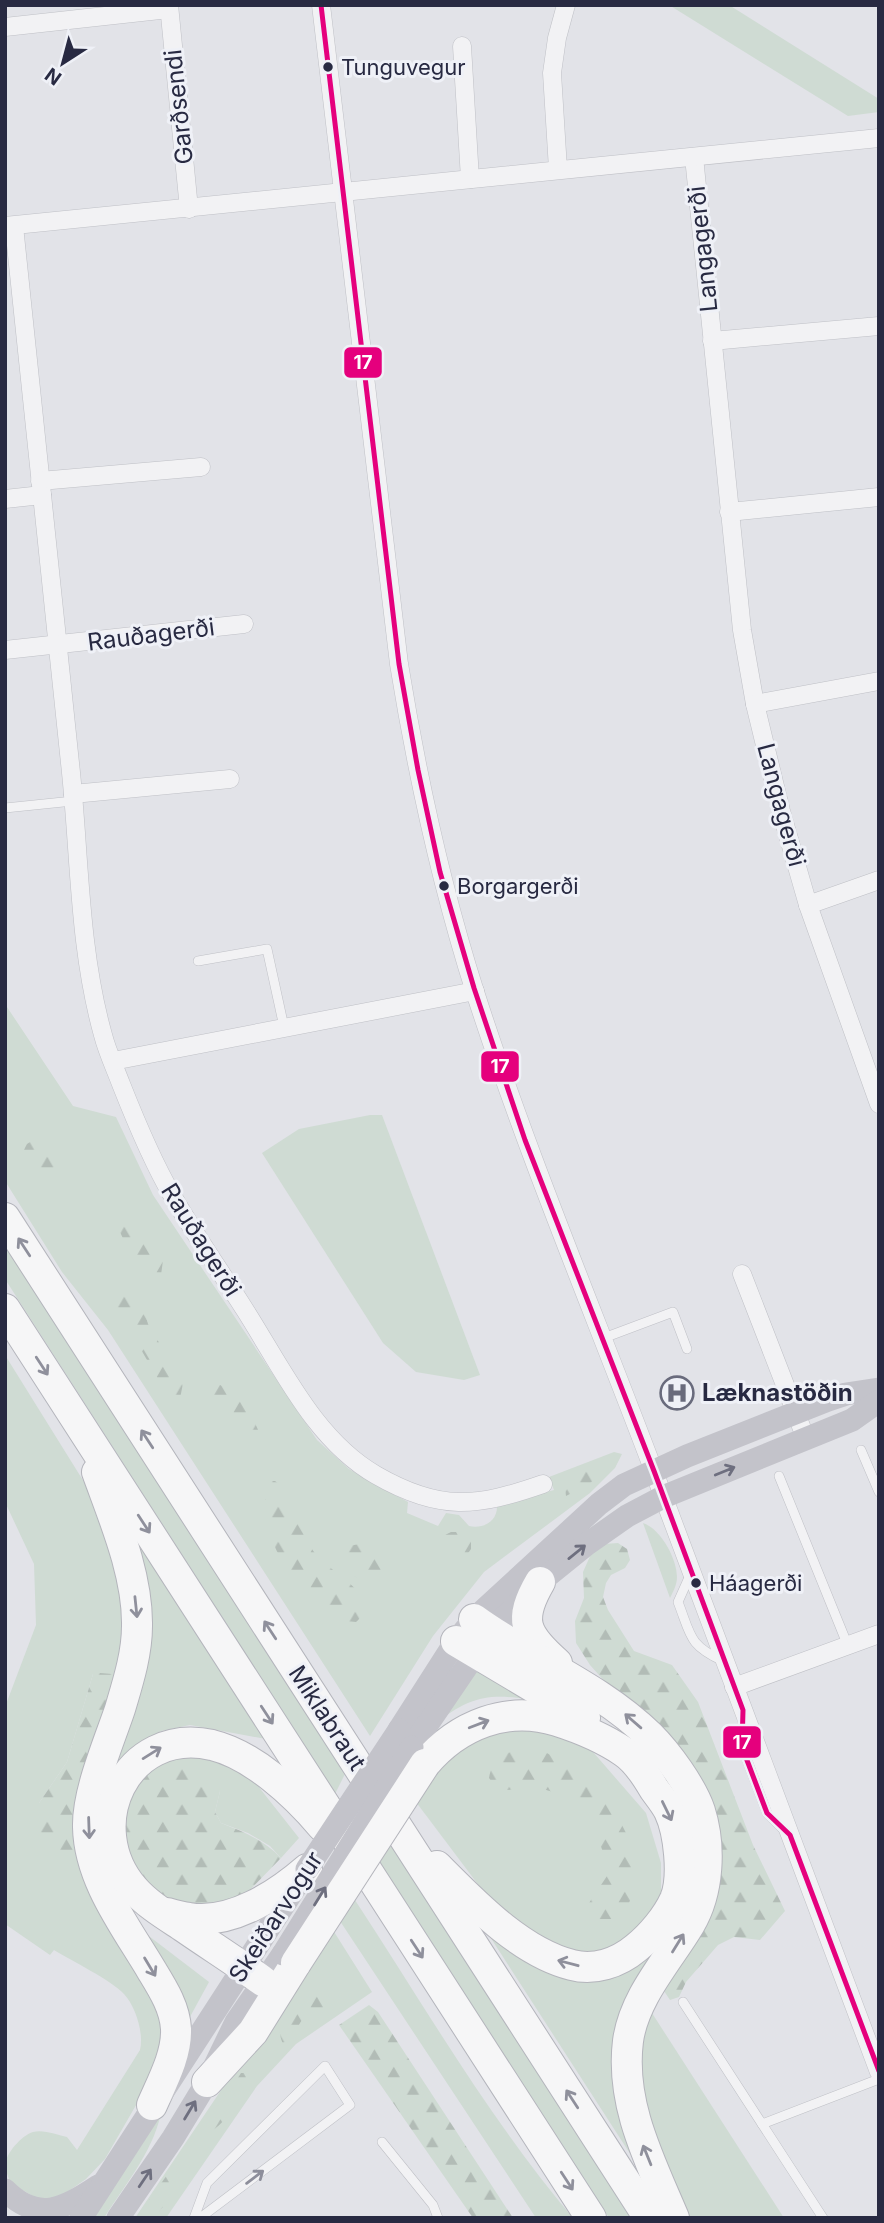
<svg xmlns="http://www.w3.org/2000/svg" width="884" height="2223" viewBox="0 0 884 2223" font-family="Inter,sans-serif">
<defs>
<pattern id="forest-firs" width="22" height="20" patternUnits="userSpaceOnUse" patternTransform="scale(1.75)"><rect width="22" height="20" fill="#cfdbd3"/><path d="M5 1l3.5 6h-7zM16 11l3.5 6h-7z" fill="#b2bcb6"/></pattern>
</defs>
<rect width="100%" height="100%" fill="#e2e3e8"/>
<g fill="#cfdbd3">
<path d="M669,5H729L879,99V112L848,116Z"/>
<path d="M5,1004L73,1106L116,1117L153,1195L317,1440L349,1469L408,1502L407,1513L438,1526L446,1513L459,1515L469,1526C483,1529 498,1522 497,1505L554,1490L549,1477L614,1452L622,1454L615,1468L590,1493L484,1572L433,1636L370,1736L108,1330L62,1272L5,1181Z"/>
<path d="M370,1115H382L480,1375L464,1380L416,1372L383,1343L262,1153L299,1129Z"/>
<path d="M5,1245L345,1774L335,1794L5,1279Z"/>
<path d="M5,1355L89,1490L125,1574L128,1645L119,1684L93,1674L67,1762L39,1803L83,1854L165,2017V2049L147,2086L105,2159L86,2179L60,2197L40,2200L10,2183C9,2178 6,2172 5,2167C4,2155 22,2135 33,2132C43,2129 58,2135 67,2137L77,2150L140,2050C144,2034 136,2007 124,1994C111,1980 72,1961 54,1950L50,1955L5,1924V1707L36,1625L34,1564L5,1502Z"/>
<path d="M643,1523C661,1529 677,1559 677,1577C677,1585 673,1592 670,1598Z"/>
<path d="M143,1544L266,1739L190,1725L161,1731L138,1746L102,1869L134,1552Z"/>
<path d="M478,1658L549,1703C497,1694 476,1690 433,1726Z"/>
<path d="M501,1728H534L580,1737L646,1813L661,1863V1894L646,1922L624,1944L594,1957L552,1947L492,1903L416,1802L444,1762L468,1739Z"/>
<path d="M186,1751L229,1761L258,1786L299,1838L281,1858L270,1846L248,1833L221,1823L215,1812L220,1791L152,1761Z"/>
<path d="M388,1840L633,2218H609L376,1857Z"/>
<path d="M353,1897C424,2005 489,2119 573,2218H536L338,1918Z"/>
<path d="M474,1912L545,1966L668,1938L639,1986L638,2166Z"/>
<path d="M137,1927L209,1982L179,2037Z"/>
<path d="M331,1927L372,1992L296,2044L257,2086L166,2218H135Z"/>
<path d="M650,2010L784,2218H688L636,2106L641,2027Z"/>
<path d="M162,2106C157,2147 126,2183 104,2218H93Z"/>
</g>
<g fill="url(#forest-firs)">
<path d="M36,1138C52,1142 63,1160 63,1177C48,1186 23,1175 23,1155C23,1151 25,1148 27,1144Z"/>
<path d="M124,1216C138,1216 157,1237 162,1251C164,1258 162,1267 161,1275L154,1280L146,1278L139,1273L120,1232Z"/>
<path d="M118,1291H129L141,1299L148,1324L164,1351L180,1367L184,1378L178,1409L169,1405L158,1379L117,1308L114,1300Z"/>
<path d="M216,1383C241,1393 252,1414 261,1437C243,1445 212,1409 203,1394L206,1386Z"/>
<path d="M598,1466L602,1469C597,1483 579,1489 566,1496L564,1479Z"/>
<path d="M268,1481H275C291,1492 301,1533 314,1552C325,1567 355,1583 362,1598C366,1607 363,1616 356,1622C350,1621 341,1621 335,1619C305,1605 275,1555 266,1524C262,1512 266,1494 268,1481Z"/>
<path d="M451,1532H459L471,1538V1549L464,1559L454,1560L446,1551L442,1543L445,1535Z"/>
<path d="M618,1543L627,1549L630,1560L625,1568L611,1575L606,1583L603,1597L608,1610L634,1651L672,1665L698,1702L753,1845L785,1911L760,1940L734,1937L718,1945L686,1982L679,1997L670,2000L662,1988L712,1838L624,1703L590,1665L576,1643L575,1621L584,1598L583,1572L591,1554L604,1544Z"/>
<path d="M360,1544L387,1567V1572L383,1576C359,1580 350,1581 337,1559L342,1547Z"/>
<path d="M100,1673L112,1674L119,1684L83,1854L61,1858L45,1851L36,1827L39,1803L67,1762L93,1674Z"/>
<path d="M533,1746C557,1758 581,1770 600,1790C606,1796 611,1805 615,1813C637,1849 651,1887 615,1919H596L589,1903L609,1873C601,1835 579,1793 536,1788C524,1787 510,1791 498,1790L489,1778C495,1751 509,1753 533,1746Z"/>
<path d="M152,1761C180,1764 203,1764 220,1791L215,1812L221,1823C244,1832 264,1840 281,1858L248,1892L235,1903L187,1910L168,1902L145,1886L121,1835L125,1800Z"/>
<path d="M316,1990L339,1996L344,2003C331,2010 308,2010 300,2023C297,2028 296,2035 295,2040L283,2044C273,2021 287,2008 302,1992Z"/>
<path d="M369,2005L378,2012L513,2218H473L339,2025Z"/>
<path d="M241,2073H248C248,2092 217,2139 197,2136L206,2119L224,2100Z"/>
<path d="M167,2175H172L177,2182L174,2193L154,2218H141L140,2213Z"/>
</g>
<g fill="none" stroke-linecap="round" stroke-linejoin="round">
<defs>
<g id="lane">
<path d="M5,808L73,801"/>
<path d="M198,961L267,949L284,1027"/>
<path d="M601,1339L673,1312L687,1349"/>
<path d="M861,1450L879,1492"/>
<path d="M779,1476L848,1646"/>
<path d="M691,1573L678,1602C691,1635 688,1645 723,1661"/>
<path d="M742,1723V1747L767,1813L784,1830"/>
<path d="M683,2002L823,2218"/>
<path d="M762,2124L879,2079"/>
<path d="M382,2142L433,2205L438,2218"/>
<path d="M194,2218L207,2183L325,2066L350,2105L200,2218"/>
</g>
<g id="street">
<path d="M169,5L189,209"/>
<path d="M321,5L399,664C417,775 441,885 475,992C527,1154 593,1310 653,1469C729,1670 803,1871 879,2072"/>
<path d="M5,27L169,9"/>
<path d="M462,46L470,179"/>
<path d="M694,157L742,630L755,704L781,811L808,905L879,1104"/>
<path d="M558,169L552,73L557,38L566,5"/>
<path d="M5,226L879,138"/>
<path d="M14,226C32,405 51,584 70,763C80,853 78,946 103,1035C107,1051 115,1068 121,1084C136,1122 152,1161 172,1195C195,1235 221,1272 245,1310C282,1368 315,1440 376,1475C440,1512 477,1507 543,1484"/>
<path d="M712,341L879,326"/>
<path d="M40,481L201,467"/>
<path d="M5,499L42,495"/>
<path d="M729,512L879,497"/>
<path d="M5,650L244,624"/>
<path d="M755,704L879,681"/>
<path d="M73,794L230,779"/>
<path d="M808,905L879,880"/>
<path d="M113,1061L475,991"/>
<path d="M742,1274L806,1439"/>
<path d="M734,1687L879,1634"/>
</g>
<g id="highway">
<path d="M5,1218L649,2218"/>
<path d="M5,1309L591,2218"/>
<path d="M97,1472C114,1519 138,1575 137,1626C137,1654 128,1682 120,1709C109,1742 87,1792 88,1827C89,1880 126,1927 152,1971C163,1989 175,2008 176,2029C177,2055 162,2082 152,2105"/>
<path d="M540,1582C518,1620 524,1634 557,1663"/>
<path d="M474,1619C530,1660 599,1686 650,1736C667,1753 692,1787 700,1811C711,1846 709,1892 690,1924C668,1961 634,1997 628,2041C620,2104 650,2161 674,2218"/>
<path d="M456,1641L585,1718"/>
<path d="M425,1764C458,1725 507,1705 557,1721C579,1728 605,1739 624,1752C636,1760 647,1777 654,1789C659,1796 665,1803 669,1811C679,1832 684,1877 675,1899C667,1917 651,1936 636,1948C618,1963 594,1971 572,1965C520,1952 473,1902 437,1866"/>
<path d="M167,1913C174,1915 181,1917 189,1918C231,1925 277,1895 307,1869"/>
<path d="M264,1982C238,1963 211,1946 185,1928C167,1916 148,1905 134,1889C80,1827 125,1726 212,1745C253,1755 295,1794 322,1826"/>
<path d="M207,2082L253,2032L296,1963"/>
</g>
</defs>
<use href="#lane" stroke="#bfc0c6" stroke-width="10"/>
<use href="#street" stroke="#bfc0c6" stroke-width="19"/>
<use href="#highway" stroke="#b4b5bc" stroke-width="32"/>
<use href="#lane" stroke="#f2f2f4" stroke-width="9"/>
<use href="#street" stroke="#f2f2f4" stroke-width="18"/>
<g stroke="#c3c3ca" stroke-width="23">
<path d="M399,1730L456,1641L474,1619L599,1504L624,1485L687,1456L828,1400L846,1394L879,1389"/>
<path d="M412,1747L491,1631L540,1582L587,1544L627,1516L663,1497L852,1420L879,1401"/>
<path d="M5,2190C38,2223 63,2209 98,2186"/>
<path d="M81,2218L300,1880"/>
<path d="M118,2218L173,2138L207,2082L236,2022L283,1954"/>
</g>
<use href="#highway" stroke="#f6f6f7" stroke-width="30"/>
<defs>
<path id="highway-bridge" d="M296,1963L425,1764"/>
</defs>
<use href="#highway-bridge" stroke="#b4b5bc" stroke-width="32" stroke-linecap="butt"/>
<g stroke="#c3c3ca" stroke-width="23">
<path d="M307,1869L399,1730"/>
<path d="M283,1954L412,1747"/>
</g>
<use href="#highway-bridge" stroke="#f6f6f7" stroke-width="30"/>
<defs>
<path id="bus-1" d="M321,5L399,664L418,770L440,872L474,988L525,1140L654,1471L743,1710L742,1747L767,1813L790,1835L879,2071"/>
</defs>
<use href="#bus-1" stroke="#eff1f7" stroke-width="10"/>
<use href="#bus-1" stroke="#e5007d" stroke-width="5"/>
</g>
<defs><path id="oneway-shaft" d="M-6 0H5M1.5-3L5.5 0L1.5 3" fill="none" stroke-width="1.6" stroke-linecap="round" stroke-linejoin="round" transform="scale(1.75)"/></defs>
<g stroke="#8f909c">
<use href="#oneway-shaft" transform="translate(24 1247) rotate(-123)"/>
<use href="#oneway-shaft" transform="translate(42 1366) rotate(57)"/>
<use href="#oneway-shaft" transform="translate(147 1439) rotate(-123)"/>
<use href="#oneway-shaft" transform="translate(144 1524) rotate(57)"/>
<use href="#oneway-shaft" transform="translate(136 1607) rotate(84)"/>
<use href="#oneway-shaft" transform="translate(270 1630) rotate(-123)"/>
<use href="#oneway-shaft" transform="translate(267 1715) rotate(57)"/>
<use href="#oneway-shaft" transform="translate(633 1721) rotate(-139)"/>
<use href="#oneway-shaft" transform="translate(479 1724) rotate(-21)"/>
<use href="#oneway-shaft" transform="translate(152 1753) rotate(-32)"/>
<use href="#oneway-shaft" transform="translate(667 1811) rotate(64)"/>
<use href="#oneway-shaft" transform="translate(89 1828) rotate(88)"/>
<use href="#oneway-shaft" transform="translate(678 1943) rotate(-58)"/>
<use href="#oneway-shaft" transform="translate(417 1949) rotate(57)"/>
<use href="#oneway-shaft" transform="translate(568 1963) rotate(-165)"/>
<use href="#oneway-shaft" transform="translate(150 1967) rotate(59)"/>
<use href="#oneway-shaft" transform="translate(572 2099) rotate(-123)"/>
<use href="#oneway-shaft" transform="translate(647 2155) rotate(-112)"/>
<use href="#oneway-shaft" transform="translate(567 2181) rotate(57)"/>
</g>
<g stroke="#6e6f7f">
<use href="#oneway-shaft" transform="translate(725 1471) rotate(-22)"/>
<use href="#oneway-shaft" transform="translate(577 1552) rotate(-39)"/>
<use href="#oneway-shaft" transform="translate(320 1896) rotate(-58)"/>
<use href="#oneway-shaft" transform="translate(190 2110) rotate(-59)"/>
<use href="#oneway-shaft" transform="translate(145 2178) rotate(-56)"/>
</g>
<use stroke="#8d8e9b" href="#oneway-shaft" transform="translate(255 2177) rotate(-37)"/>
<defs>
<symbol id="hospital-ring" viewBox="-11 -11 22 22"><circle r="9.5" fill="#eff1f7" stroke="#696b7c" stroke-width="1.5"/><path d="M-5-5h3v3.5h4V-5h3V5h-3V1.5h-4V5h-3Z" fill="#696b7c"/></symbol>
</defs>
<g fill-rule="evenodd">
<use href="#hospital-ring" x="658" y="1374" width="38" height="38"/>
</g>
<g fill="#282a42" stroke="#eff1f7" stroke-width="2.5">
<circle cx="328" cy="67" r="6"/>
<circle cx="444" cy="886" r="6"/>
<circle cx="696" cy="1583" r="6"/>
</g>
<g text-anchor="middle" stroke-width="6" stroke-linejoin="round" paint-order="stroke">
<g font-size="22" fill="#282a42" stroke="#eff1f7" text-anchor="start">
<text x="341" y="75">Tunguvegur</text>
<text x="457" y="894">Borgargerði</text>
<text x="709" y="1591">Háagerði</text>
</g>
<g font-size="24" fill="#282a42" stroke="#eff1f7">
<text transform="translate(179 107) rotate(-96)" y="8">Garðsendi</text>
<text transform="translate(703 249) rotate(-96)" y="8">Langagerði</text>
<text transform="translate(151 635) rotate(-7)" y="8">Rauðagerði</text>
<text transform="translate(781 805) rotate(75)" y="8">Langagerði</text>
<text transform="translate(201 1240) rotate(58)" y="8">Rauðagerði</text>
<text transform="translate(327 1718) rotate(57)" y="8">Miklabraut</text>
<text transform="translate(276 1917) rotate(-57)" y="8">Skeiðarvogur</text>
</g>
<g font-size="24" font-weight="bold" fill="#282a42" stroke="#eff1f7" text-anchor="start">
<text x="702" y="1401">Læknastöðin</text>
</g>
</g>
<g stroke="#eff1f7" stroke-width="2.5">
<rect x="343" y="346" width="40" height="33" rx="7" fill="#e5007d"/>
<rect x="480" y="1050" width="40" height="33" rx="7" fill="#e5007d"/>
<rect x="722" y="1725" width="40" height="34" rx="7" fill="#e5007d"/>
</g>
<g font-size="19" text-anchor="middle" font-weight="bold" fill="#fff">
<text x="363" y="369">17</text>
<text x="500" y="1073">17</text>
<text x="742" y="1749">17</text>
</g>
<rect width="884" height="2223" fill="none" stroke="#282a42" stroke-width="14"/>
<g transform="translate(63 63) rotate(216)" stroke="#eff1f7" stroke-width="5" paint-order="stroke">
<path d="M0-5L12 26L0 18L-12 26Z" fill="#282a42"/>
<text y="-10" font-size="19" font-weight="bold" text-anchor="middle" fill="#282a42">N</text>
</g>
</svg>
